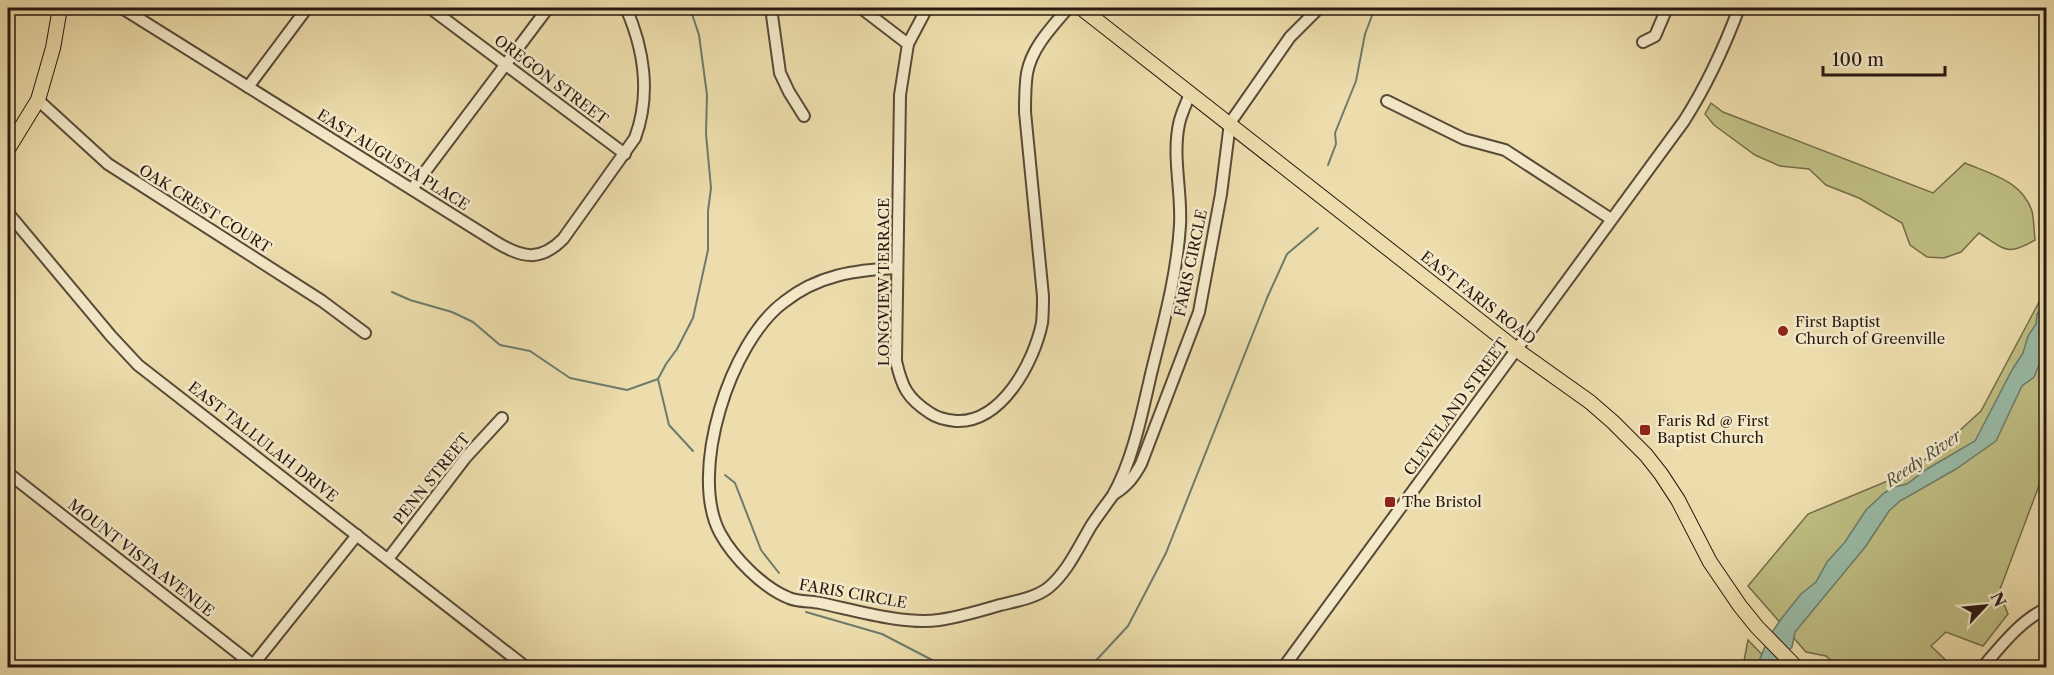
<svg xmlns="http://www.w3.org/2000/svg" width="2054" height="675" viewBox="0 0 2054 675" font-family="'Libre Caslon Text',serif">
<rect width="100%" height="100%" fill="#edddac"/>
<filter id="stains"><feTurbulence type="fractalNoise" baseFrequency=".00333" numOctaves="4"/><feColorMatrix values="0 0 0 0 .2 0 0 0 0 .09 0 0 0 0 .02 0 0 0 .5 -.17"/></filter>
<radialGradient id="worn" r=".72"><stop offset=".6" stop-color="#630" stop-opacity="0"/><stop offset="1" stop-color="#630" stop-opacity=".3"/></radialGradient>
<g fill="#bfbf84" stroke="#746c4a" stroke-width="1.5">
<path d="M1711,103L1723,112L1933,193L1965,163C1991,174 2022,181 2032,211C2034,220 2034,231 2035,240C2006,257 2005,249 1979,233L1961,252L1944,258L1927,257L1910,245L1902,223L1859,198L1826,185L1809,169L1780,166L1755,155L1714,125L1705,114Z"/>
<path d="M2046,289V467L1999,592L2008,614L1983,646L1946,632L1931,646L1953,667H1838L1826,656L1806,652L1748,586L1808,514L1902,475L1936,452L1981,411Z"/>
<path d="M1748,640L1774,667L1740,668L1744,661Z"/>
</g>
<path fill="#99bca8" stroke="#6c7b6b" stroke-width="1.5" d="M2046,303V344L2043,355L2034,377L2022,386L1996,441L1956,469L1900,501L1889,511L1866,546L1795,632L1792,647L1771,667L1756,668L1769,637L1781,619L1801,594L1816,582L1827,562L1845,542L1866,510L1884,493L1894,487L1907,484L1927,469L1975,441L2012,370L2023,353L2028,336L2036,324L2037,314Z"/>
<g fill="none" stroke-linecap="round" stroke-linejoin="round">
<g stroke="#6c7b6b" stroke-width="2">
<path d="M690,8L699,35L707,95L706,134L711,188L708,211V250L693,318L677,349L666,364L658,379L669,425L693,451"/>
<path d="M1328,165L1336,144L1335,133L1356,81L1365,34L1373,13V8"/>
<path d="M392,292L410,300L452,312L473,322L500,345L530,351L570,378L627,390L658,379"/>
<path d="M725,475L735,483L761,550L779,573"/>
<path d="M806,612L882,634L936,662"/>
<path d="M1089,668L1128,626L1166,553L1267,298L1287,254L1318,228"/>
</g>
<defs>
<g id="minor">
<path d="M122,8L496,242C522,258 540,262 563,239L635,138C651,95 644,49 626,8"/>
<path d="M430,8L625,154"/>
<path d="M771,8L780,73L789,92L804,116"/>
<path d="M861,8L908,44"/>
<path d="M927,8L908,44L900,95L896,361C902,387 907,398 930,413C937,418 947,420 956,421C1002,423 1034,362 1042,323C1043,314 1043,305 1043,296L1025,112C1025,99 1025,86 1027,73C1032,47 1052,27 1068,8"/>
<path d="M1643,42L1655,36L1667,8"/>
<path d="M248,87L307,8"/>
<path d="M38,100L108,164L322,301L365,333"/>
<path d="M1387,101L1464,139L1505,150L1611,219"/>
<path d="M412,189L548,8"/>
<path d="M8,213L111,336L138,365L527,668"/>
<path d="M897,268C855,270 818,275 784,302C730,342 688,473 720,533C733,557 763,588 789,598C798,602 810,601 820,603C854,610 904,625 939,620C959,617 980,611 1000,605C1016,601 1035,598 1048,588C1067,573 1079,546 1091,526C1098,515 1106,505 1113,495C1133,460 1142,413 1151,374C1163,325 1177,276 1180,225C1182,192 1172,157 1179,124C1181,114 1186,104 1190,94"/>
<path d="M8,473L257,668"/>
<path d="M1114,494C1127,486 1134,477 1141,464L1199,312L1221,194L1230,123L1290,37L1319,8"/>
<path d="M388,559L466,457L502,418"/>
<path d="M253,665L357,535"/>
<path d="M1283,668L1684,121C1707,85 1724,48 1739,8"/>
<path d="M1982,668C2001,646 2019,622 2045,609"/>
</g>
<g id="major">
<path d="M1081,8L1428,280L1517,350L1590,402L1613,422L1646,455L1661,474L1678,500L1710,562L1740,606L1757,627L1797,668"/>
<path d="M8,149L38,100L53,48L60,8"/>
</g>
</defs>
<use href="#minor" stroke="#594a37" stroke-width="14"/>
<use href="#major" stroke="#281910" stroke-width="16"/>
<use href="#minor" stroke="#f3e9c9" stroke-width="10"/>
<use href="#major" stroke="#edddac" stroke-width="14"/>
</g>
<g fill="#8f2418" stroke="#f3e9c9" stroke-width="2">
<circle cx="1783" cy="331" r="6"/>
<rect x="1639" y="424" width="12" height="12" rx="3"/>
<rect x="1384" y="496" width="12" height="12" rx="3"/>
</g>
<g text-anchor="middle" stroke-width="5" stroke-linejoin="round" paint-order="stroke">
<g font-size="15" fill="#281910" stroke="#f3e9c9">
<text transform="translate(551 80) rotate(37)" y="5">OREGON STREET</text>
<text transform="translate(393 160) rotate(32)" y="5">EAST AUGUSTA PLACE</text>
<text transform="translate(205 209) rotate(32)" y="5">OAK CREST COURT</text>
<text transform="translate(1191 263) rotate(-78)" y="5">FARIS CIRCLE</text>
<text transform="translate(884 282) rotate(-90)" y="5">LONGVIEW TERRACE</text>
<text transform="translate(1478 298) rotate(38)" y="5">EAST FARIS ROAD</text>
<text transform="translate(1456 407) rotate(-54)" y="5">CLEVELAND STREET</text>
<text transform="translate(263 442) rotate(38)" y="5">EAST TALLULAH DRIVE</text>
<text transform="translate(432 479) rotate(-51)" y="5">PENN STREET</text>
<text transform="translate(141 558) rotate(38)" y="5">MOUNT VISTA AVENUE</text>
<text transform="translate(853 594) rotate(10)" y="5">FARIS CIRCLE</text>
</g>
<g font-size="15" fill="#281910" stroke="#f3e9c9" text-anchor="start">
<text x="1795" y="327">First Baptist<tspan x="1795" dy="17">Church of Greenville</tspan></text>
<text x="1657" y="426">Faris Rd @ First<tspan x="1657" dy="17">Baptist Church</tspan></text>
<text x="1402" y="507">The Bristol</text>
</g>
<g font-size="16" font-style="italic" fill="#505245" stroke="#f3e9c9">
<text transform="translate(1923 458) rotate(-34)" y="6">Reedy River</text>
</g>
</g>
<rect width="2054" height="675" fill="none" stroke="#edddac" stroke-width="30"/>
<rect x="9" y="9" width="2036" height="657" fill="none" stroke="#281910" stroke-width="3"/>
<rect x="15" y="15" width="2024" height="645" fill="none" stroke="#281910" stroke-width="1.5"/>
<g transform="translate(1985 606) rotate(64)" stroke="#f3e9c9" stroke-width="4.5" paint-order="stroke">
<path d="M0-4.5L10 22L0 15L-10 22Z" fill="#281910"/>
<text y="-9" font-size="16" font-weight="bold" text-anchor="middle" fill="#281910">N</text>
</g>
<path d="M1823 66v9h122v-9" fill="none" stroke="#281910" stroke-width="3"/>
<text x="1832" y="66" font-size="18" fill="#281910" stroke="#f3e9c9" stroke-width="4.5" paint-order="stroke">100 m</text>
<rect width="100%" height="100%" filter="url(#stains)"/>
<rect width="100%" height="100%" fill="url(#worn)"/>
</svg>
